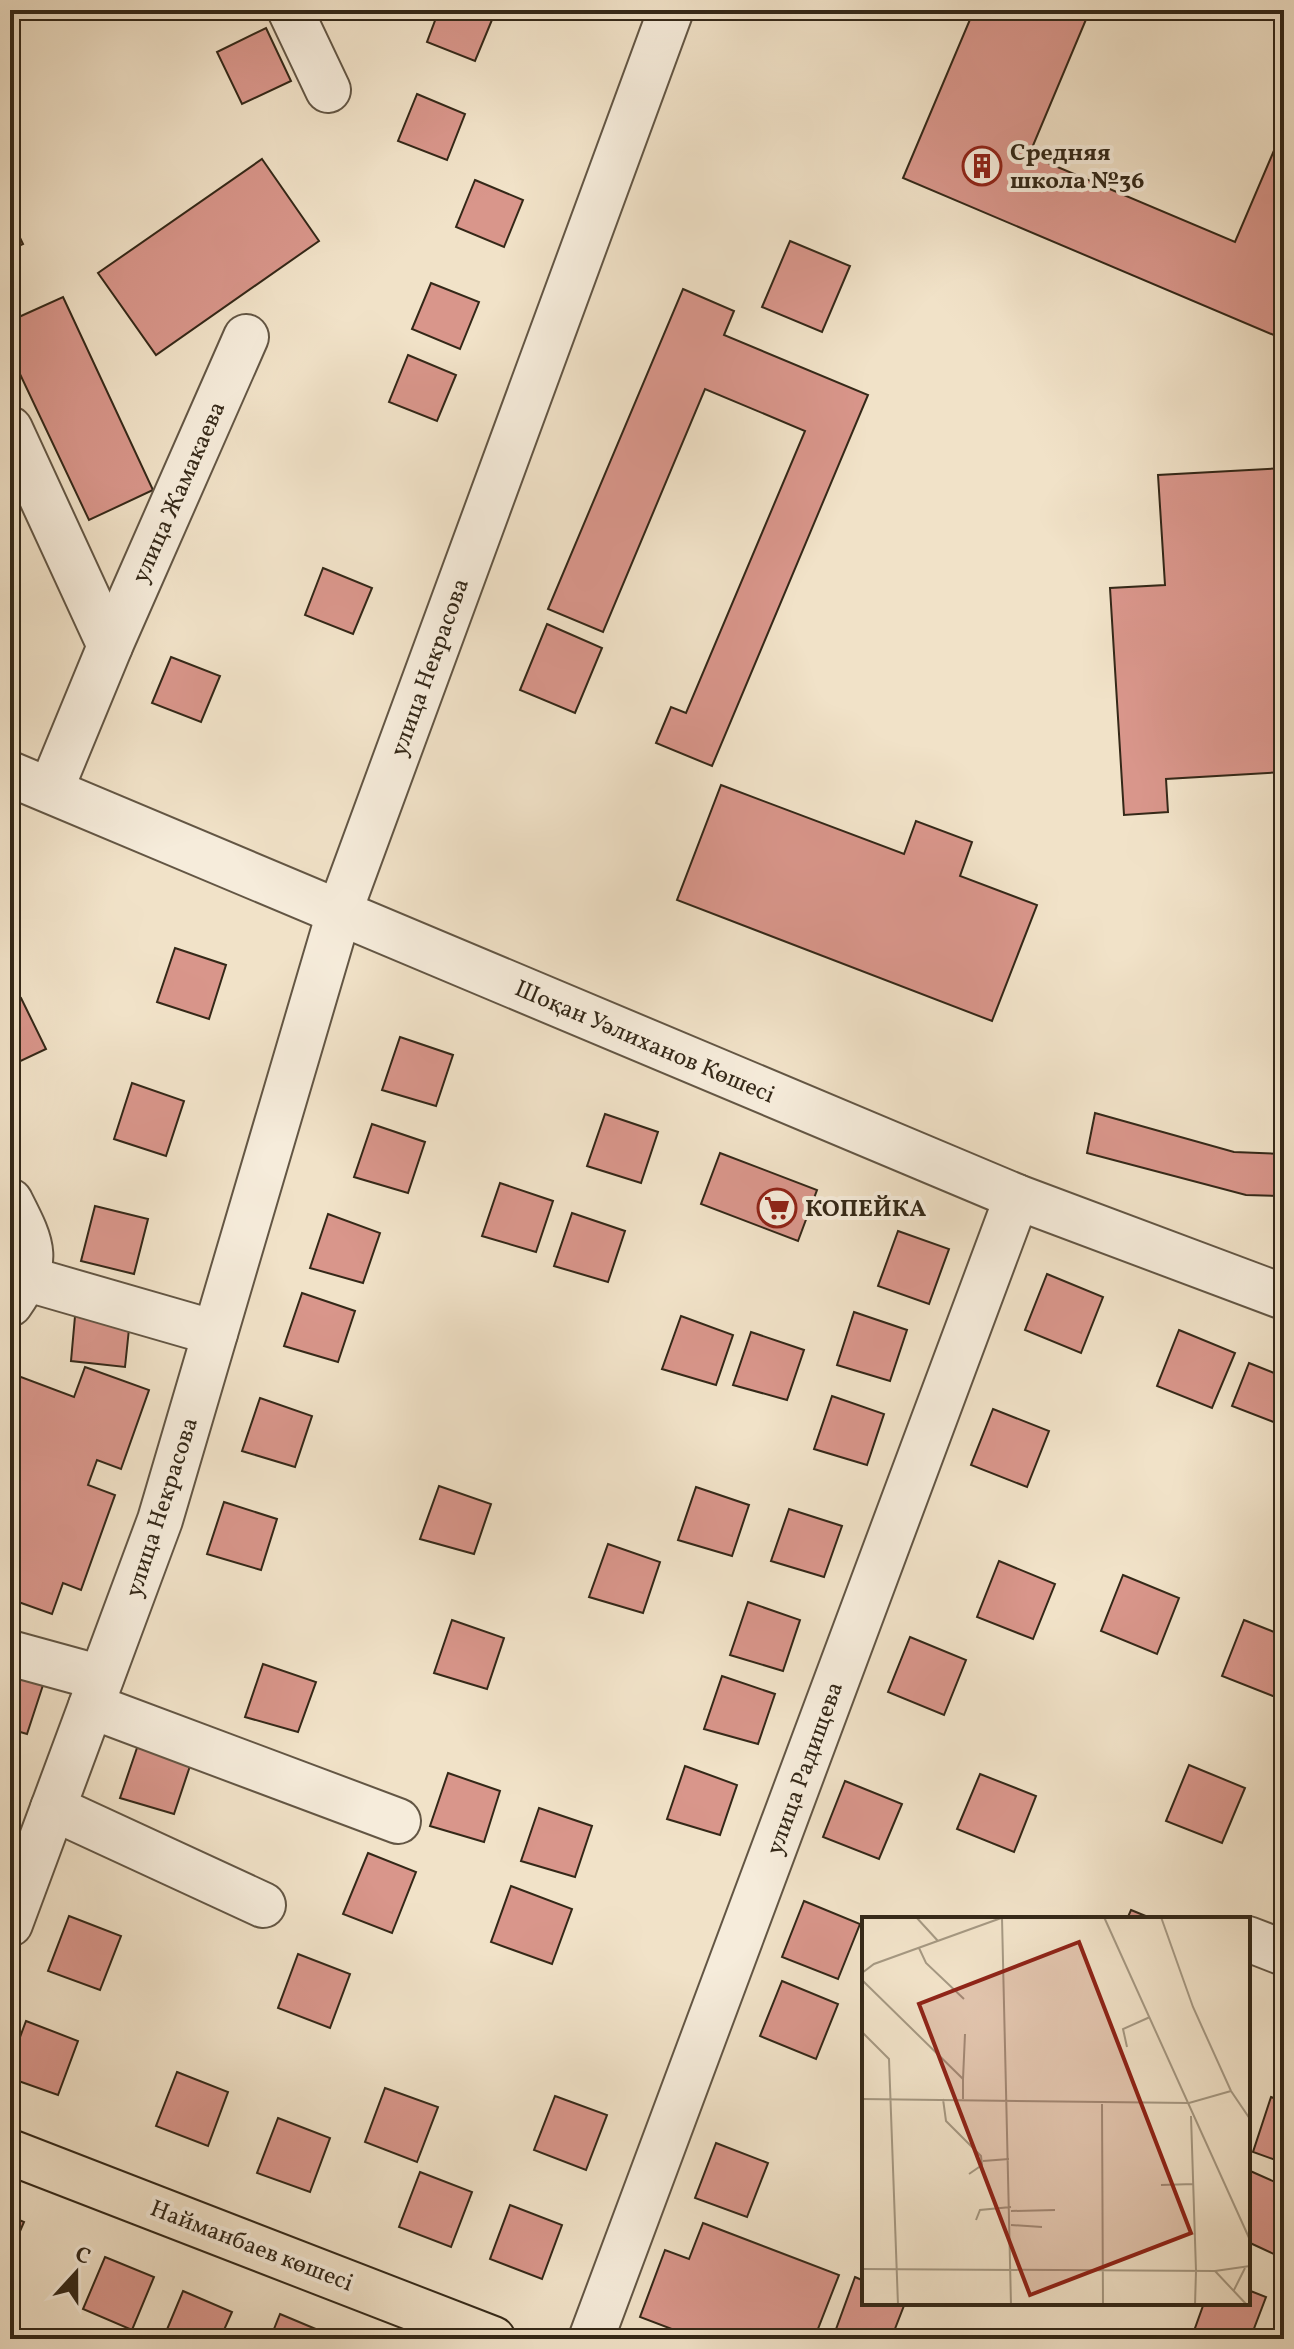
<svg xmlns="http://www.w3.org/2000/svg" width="1294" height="2349" viewBox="0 0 1294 2349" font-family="Vollkorn,serif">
<rect width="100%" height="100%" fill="#f1e2c8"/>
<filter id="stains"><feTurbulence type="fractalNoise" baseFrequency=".0025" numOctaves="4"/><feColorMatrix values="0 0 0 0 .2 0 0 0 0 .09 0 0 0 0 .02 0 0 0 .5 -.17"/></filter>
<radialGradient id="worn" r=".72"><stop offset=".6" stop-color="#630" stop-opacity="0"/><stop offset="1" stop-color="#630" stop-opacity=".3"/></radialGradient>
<g fill="#d9968b" stroke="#342818" stroke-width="2">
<path d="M439,10H482L494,15L475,61L427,42Z"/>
<path d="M974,10H1090L1029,155L1235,242L1284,127V317L1276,336L903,178Z"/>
<path d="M266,28L291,81L242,104L217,52Z"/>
<path d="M417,94L465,114L447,160L398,141Z"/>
<path d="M262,159L319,241L156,355L98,273Z"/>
<path d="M475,180L523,200L504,247L456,227Z"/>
<path d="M10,217L23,244L10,250Z"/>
<path d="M790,241L850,266L822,332L762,307Z"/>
<path d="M431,283L479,302L460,349L412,329Z"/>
<path d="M683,289L734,311L724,335L868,395L712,766L656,743L671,707L686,713L805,431L705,389L603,632L548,609Z"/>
<path d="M63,297L153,490L89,520L10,353V321Z"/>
<path d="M408,355L456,375L437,421L389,402Z"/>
<path d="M1284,468V772L1166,779L1168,812L1124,815L1110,588L1165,585L1158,475Z"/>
<path d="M323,568L372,588L353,634L305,615Z"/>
<path d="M547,624L602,648L575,713L520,690Z"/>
<path d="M171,657L220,676L201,722L152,703Z"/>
<path d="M721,785L904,854L916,821L972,842L960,876L1037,905L992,1021L677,900Z"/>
<path d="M175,948L226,965L209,1019L157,1002Z"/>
<path d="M21,998L46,1049L10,1066V1003Z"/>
<path d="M400,1037L453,1055L436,1106L382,1090Z"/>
<path d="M132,1083L184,1101L166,1156L114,1139Z"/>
<path d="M1095,1113L1234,1152L1284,1154V1196L1246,1195L1087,1153Z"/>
<path d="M605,1114L658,1132L641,1183L587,1166Z"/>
<path d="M372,1124L425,1142L408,1193L354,1177Z"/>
<path d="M720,1153L817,1190L798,1241L701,1204Z"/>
<path d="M500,1183L553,1201L536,1252L482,1236Z"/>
<path d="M95,1206L148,1219L134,1274L81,1261Z"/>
<path d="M572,1213L625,1231L608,1282L554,1266Z"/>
<path d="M328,1214L380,1233L363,1283L310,1268Z"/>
<path d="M898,1231L949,1249L929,1304L878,1286Z"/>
<path d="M1047,1274L1103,1297L1081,1353L1025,1330Z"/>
<path d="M302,1293L355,1311L338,1362L284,1346Z"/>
<path d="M76,1305L131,1310L125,1367L71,1361Z"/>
<path d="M854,1312L907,1330L890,1381L837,1365Z"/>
<path d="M681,1316L733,1335L716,1385L662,1369Z"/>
<path d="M1179,1330L1235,1353L1212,1408L1157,1386Z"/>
<path d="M751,1332L804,1350L787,1400L733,1385Z"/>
<path d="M1249,1363L1284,1377V1426L1232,1406Z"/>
<path d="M85,1367L149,1390L121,1469L97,1460L88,1485L115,1495L81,1590L63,1583L52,1614L10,1599V1381L13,1374L74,1397Z"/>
<path d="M832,1396L884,1414L867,1465L814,1449Z"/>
<path d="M260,1398L312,1416L295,1467L242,1451Z"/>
<path d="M993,1409L1049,1431L1027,1487L971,1465Z"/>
<path d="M439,1486L491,1504L474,1554L420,1539Z"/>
<path d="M696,1487L749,1505L732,1556L678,1540Z"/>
<path d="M224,1502L277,1519L261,1570L207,1554Z"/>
<path d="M789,1509L842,1526L824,1577L771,1561Z"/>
<path d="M608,1544L660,1562L643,1613L589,1597Z"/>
<path d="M999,1561L1055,1584L1033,1639L977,1617Z"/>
<path d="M1123,1575L1179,1598L1157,1654L1101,1631Z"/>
<path d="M748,1602L800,1620L783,1671L730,1655Z"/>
<path d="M452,1620L504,1638L487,1689L434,1673Z"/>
<path d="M1244,1620L1284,1636V1684L1278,1698L1222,1676Z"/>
<path d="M910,1637L966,1660L944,1715L888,1692Z"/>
<path d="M263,1664L316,1682L298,1732L245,1717Z"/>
<path d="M10,1668L45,1679L27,1734L10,1729Z"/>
<path d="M722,1676L775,1694L758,1744L704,1729Z"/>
<path d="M138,1745L191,1763L174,1814L120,1798Z"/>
<path d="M1189,1765L1245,1788L1222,1843L1166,1821Z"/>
<path d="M685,1766L737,1785L720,1835L667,1819Z"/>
<path d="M448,1773L500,1791L484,1842L430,1826Z"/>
<path d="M980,1774L1036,1796L1014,1852L957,1829Z"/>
<path d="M845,1781L902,1804L879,1859L823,1837Z"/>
<path d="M539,1808L592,1826L575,1877L521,1861Z"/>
<path d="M368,1853L416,1872L392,1933L343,1914Z"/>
<path d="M511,1886L572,1909L552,1964L491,1942Z"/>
<path d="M804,1901L860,1924L838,1979L782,1957Z"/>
<path d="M1131,1910L1153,1919H1127Z"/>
<path d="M69,1916L121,1936L100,1990L48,1971Z"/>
<path d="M298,1954L350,1974L330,2028L278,2008Z"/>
<path d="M782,1981L838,2004L816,2059L760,2036Z"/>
<path d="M26,2021L78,2041L58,2095L10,2078V2064Z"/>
<path d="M177,2072L228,2092L208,2146L156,2126Z"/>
<path d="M385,2088L438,2107L417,2162L365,2142Z"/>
<path d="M555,2096L607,2115L586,2170L534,2150Z"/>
<path d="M1271,2097L1284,2102V2163L1253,2152Z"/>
<path d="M278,2118L330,2138L310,2192L257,2173Z"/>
<path d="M716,2143L768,2163L747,2217L695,2198Z"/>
<path d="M1248,2170L1284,2186V2242L1278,2256L1248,2242Z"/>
<path d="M420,2172L472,2192L451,2247L399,2227Z"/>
<path d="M510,2205L562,2225L542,2279L490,2259Z"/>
<path d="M10,2216L24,2222L10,2254Z"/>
<path d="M703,2223L839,2275L814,2339L794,2334L792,2339H698L640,2317L665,2250L689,2259Z"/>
<path d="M105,2257L154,2277L132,2330L83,2309Z"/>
<path d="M855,2277L864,2281V2303H905L891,2339H853L835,2332Z"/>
<path d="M1248,2290L1266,2297L1250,2339H1214L1194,2331L1204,2303H1248Z"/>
<path d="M183,2291L232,2312L220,2339H163Z"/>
<path d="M280,2314L335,2337L334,2339H270Z"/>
</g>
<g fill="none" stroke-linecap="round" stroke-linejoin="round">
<defs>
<g id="minor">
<path d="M290,10L328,90"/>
<path d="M10,429L110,646L51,789"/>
<path d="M110,646L246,337"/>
<path d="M10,774L1017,1197L1284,1297"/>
<path d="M10,1201C33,1246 41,1260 10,1304"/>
<path d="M28,1279L215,1333"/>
<path d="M10,1653L101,1678"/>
<path d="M91,1706L398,1821"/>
<path d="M53,1808L263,1905"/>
<path d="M10,1924L160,1520L339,913L671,10"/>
<path d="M1248,1939L1284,1953"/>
<path d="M591,2339L1017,1197"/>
</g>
<path id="major" d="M10,2152L493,2339"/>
</defs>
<use href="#minor" stroke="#635644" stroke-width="48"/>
<use href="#major" stroke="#342818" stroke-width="48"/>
<use href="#minor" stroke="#f6ecdb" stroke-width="44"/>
<use href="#major" stroke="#f1e2c8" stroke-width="44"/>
</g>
<defs>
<symbol id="building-ring" viewBox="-11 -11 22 22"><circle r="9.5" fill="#f6ecdb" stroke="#8f2418" stroke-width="1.5"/><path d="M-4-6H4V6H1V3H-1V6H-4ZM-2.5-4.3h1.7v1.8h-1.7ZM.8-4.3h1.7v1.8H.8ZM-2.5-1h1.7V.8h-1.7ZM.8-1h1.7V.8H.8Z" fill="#8f2418"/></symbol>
<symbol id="supermarket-ring" viewBox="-11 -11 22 22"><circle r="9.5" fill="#f6ecdb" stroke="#8f2418" stroke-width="1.5"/><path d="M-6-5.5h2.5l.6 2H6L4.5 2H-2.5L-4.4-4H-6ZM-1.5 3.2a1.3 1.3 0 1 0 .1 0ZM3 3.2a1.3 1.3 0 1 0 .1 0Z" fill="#8f2418"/></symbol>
</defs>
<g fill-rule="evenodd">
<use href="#building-ring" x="960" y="144" width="44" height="44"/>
<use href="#supermarket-ring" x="755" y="1186" width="44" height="44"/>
</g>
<g text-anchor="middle" stroke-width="8" stroke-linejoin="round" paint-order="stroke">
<g font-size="24" font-weight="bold" fill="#342818" stroke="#f6ecdb" text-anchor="start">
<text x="1010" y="160">Средняя<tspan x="1010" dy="28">школа №36</tspan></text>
<text x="805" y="1216">КОПЕЙКА</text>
</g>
<g font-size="24" fill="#342818" stroke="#f6ecdb">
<text transform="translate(178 492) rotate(-66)" y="8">улица Жамакаева</text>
<text transform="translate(429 667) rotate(-70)" y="8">улица Некрасова</text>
<text transform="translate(645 1041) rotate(23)" y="8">Шоқан Уәлиханов Көшесі</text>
<text transform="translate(161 1507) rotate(-72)" y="8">улица Некрасова</text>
<text transform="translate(804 1768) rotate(-70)" y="8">улица Радищева</text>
<text transform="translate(252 2245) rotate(21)" y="8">Найманбаев көшесі</text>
</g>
</g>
<g transform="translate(862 1917)">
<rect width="388" height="388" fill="#f1e2c8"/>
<path fill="none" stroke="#a59882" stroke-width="2" d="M54,0L76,24M242,0L388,323M299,0L331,90L369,174L388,202M140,1L149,388M57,31L64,46L102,82M0,56L12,47L142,0M0,63L101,162V182M0,115L27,142L36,388M265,130L261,112L288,100M101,162L103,117M0,182L327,186L369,174M81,182L84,204L119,239L120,248L107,257M240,187L241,388M329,199L334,354M121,244L147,242M299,268L332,267M149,294L193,293M114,303L118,293L149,290M149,308L180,310M0,352L353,354L388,349M353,354L385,388M372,373L383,351M333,388L334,354"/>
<path fill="#8f2418" fill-opacity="0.15" stroke="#8f2418" stroke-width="4" d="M217,25L329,316L168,378L57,87Z"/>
<rect width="388" height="388" fill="none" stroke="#342818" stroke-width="4"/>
</g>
<rect width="1294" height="2349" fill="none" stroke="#f1e2c8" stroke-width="40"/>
<rect x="12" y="12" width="1270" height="2325" fill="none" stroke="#342818" stroke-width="4"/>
<rect x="20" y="20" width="1254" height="2309" fill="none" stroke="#342818" stroke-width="2"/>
<g transform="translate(76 2273) rotate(21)" stroke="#f6ecdb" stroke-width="6" paint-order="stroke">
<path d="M0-6L14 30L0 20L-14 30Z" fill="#342818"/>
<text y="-12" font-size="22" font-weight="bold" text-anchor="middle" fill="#342818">С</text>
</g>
<rect width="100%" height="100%" filter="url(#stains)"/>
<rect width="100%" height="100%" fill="url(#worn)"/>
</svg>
